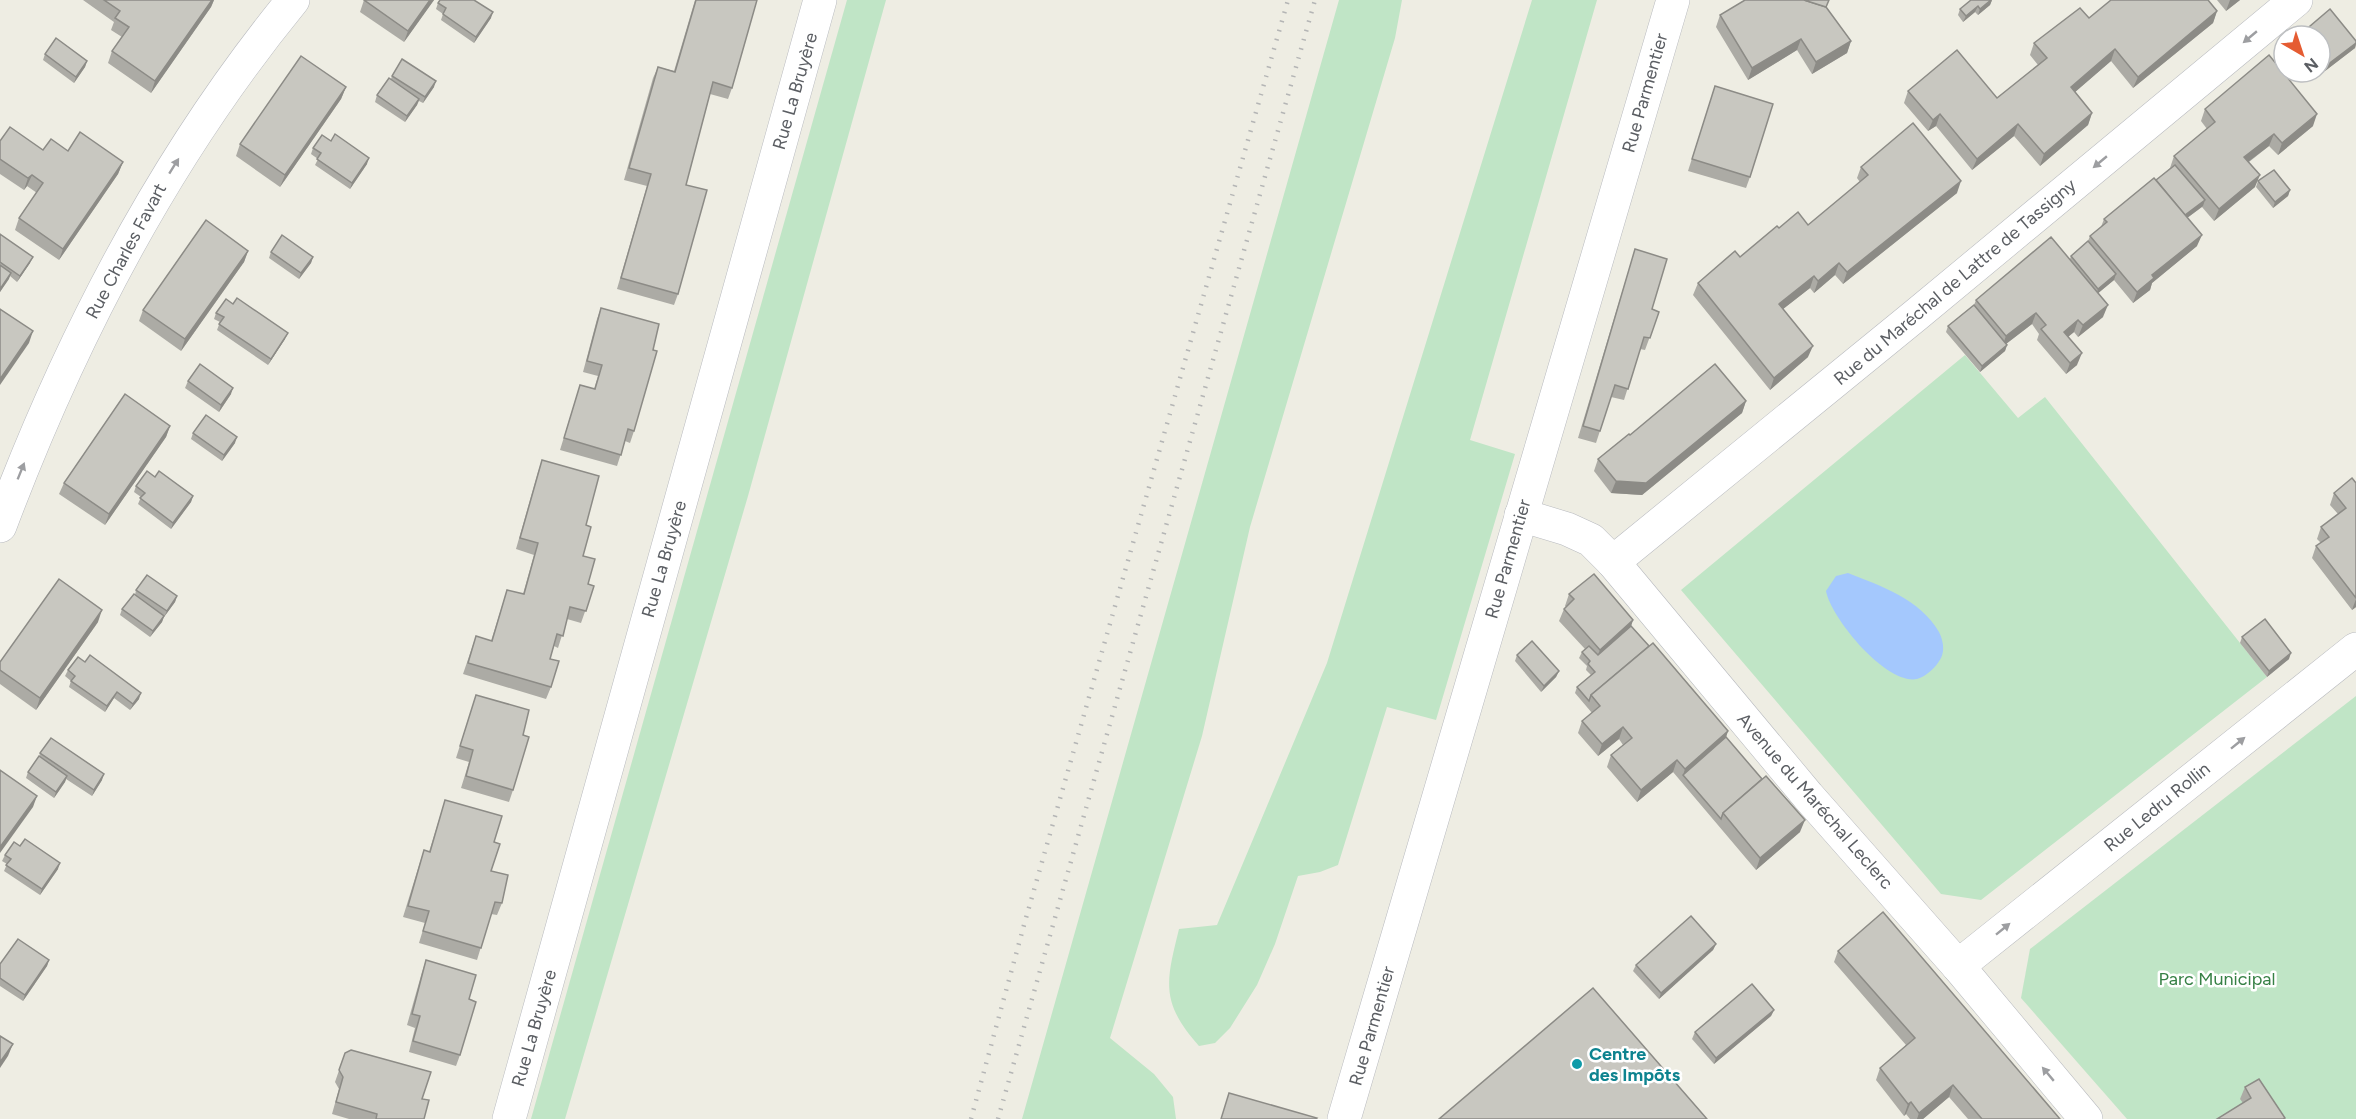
<svg xmlns="http://www.w3.org/2000/svg" width="2356" height="1119" viewBox="0 0 2356 1119" font-family="Figtree,sans-serif">
<rect width="100%" height="100%" fill="#eeede3"/>
<g fill="#c0e5c6">
<path d="M847,0H886L748,496L565,1119H531Z"/>
<path d="M1339,0H1402L1395,38L1250,527L1202,736L1110,1038L1154,1074L1173,1097L1176,1119H1022Z"/>
<path d="M1532,0H1597L1470,440L1515,454L1436,720L1387,707L1338,865L1320,872L1298,876L1275,944L1257,985L1230,1028L1215,1043L1199,1046C1160,1002 1166,982 1179,929L1217,925L1327,663Z"/>
<path d="M1965,355L2018,418L2045,397L2267,677L1981,900L1941,894L1681,590Z"/>
<path d="M2356,696V1119H2127L2021,998L2030,949Z"/>
</g>
<path fill="#a4c8fd" d="M1848,573C1881,586 1920,599 1939,632C1943,640 1945,650 1941,658C1937,666 1926,677 1917,679C1886,685 1831,618 1826,591L1836,576Z"/>
<g fill="none" stroke-linecap="round" stroke-linejoin="round">
<defs>
<g id="street">
<path d="M1521,515L1567,529L1591,540L1613,562L1808,796L1958,966L2086,1119"/>
<path d="M0,526C71,337 165,156 293,0"/>
<path d="M1613,562L1916,315L2296,0"/>
<path d="M1958,966L2356,649"/>
<path d="M509,1119L820,0"/>
<path d="M1344,1119L1673,0"/>
</g>
</defs>
<use href="#street" stroke="#b8babf" stroke-width="34"/>
<use href="#street" stroke="#fff" stroke-width="33"/>
<g stroke="#b4b5b5" stroke-width="4.5" stroke-dasharray="1.5 8" stroke-linecap="butt">
<path d="M971,1119L1024,925L1288,0"/>
<path d="M998,1119L1315,0"/>
</g>
</g>
<g fill="#acaba5">
<path d="M83,0H214L211,7L151,93L108,63L112,51L122,37L111,30L114,22Z"/>
<path d="M364,0H434L404,42L360,12Z"/>
<path d="M695,0H757L732,88L728,99L710,94L686,185L678,294L674,305L617,289L647,186L624,180L653,78L658,67L674,71Z"/>
<path d="M1992,0L1990,5L1978,15L1975,12L1963,22L1958,15L1960,9Z"/>
<path d="M2217,0H2240L2226,11Z"/>
<path d="M438,3L491,18L474,43L441,20L443,14L436,9Z"/>
<path d="M1826,7L1851,41L1847,53L1812,74L1797,50L1748,80L1716,27L1720,15Z"/>
<path d="M2217,11L2213,23L2133,88L2111,61L2075,92L2092,113L2088,125L2040,166L2014,136L1972,170L1936,126L1928,131L1904,103L1908,91L1997,98L2038,65L2030,55L2034,43L2089,18Z"/>
<path d="M2302,33L2356,41V45L2355,48L2325,71L2320,65V36H2300Z"/>
<path d="M45,54L87,61L85,67L74,83L43,60Z"/>
<path d="M392,76L434,87L423,103L419,101L417,105L405,122L375,102L377,95L391,79Z"/>
<path d="M1715,86L1750,177L1746,188L1688,171Z"/>
<path d="M346,87L341,99L280,187L236,156L240,144Z"/>
<path d="M2205,109L2313,126L2278,155L2269,146L2249,162L2255,187L2214,221L2202,207L2187,218L2197,246L2152,283L2150,290L2133,303L2114,280L2098,293L2103,317L2078,337L2074,332L2068,337L2077,365L2066,374L2037,340L2039,334L2032,324L2006,344L2007,345L2005,351L1980,372L1946,332L1948,326L1974,305L1976,300L2070,259L2071,256L2088,241L2090,236L2101,227L2104,219L2156,180L2170,168L2174,156L2207,129L2201,121Z"/>
<path d="M0,141L43,150L68,151L123,162L118,174L59,260L15,230L19,218L37,193L27,186L24,190L0,174Z"/>
<path d="M331,141L367,164L350,189L315,165L318,159L311,154L313,148Z"/>
<path d="M1861,167L1957,193L1843,284L1835,275L1814,293L1810,288L1783,309L1808,357L1770,390L1693,295L1698,283L1740,257L1779,228L1808,225L1860,182L1857,178Z"/>
<path d="M2258,181L2290,190L2288,196L2273,208L2256,187Z"/>
<path d="M0,234L30,263L17,282L10,276L0,292Z"/>
<path d="M1635,249L1652,309L1659,312L1645,350L1640,349L1624,400L1611,397L1596,443L1578,438Z"/>
<path d="M248,251L244,262L181,351L139,321L143,310Z"/>
<path d="M271,252L313,257L311,263L299,279L269,258Z"/>
<path d="M233,304L285,339L268,365L217,330L220,322L214,319L216,313Z"/>
<path d="M601,308L634,431L630,443L625,441L617,466L560,450L580,385L594,389L598,376L583,372L597,319Z"/>
<path d="M188,381L231,394L219,412L185,388Z"/>
<path d="M1746,401L1742,413L1642,495L1611,493L1594,471L1598,459L1630,435Z"/>
<path d="M170,426L166,437L105,525L59,494L64,483Z"/>
<path d="M193,433L235,443L222,461L191,439Z"/>
<path d="M542,460L586,525L583,556L588,584L594,586L581,623L567,619L558,648L554,646L550,659L551,687L546,699L463,674L476,636L491,641L507,590L523,594L534,555L516,549L538,472Z"/>
<path d="M2356,483V607L2352,610L2312,558L2316,546L2321,543L2317,539L2321,527L2338,514L2330,505L2334,493Z"/>
<path d="M136,486L193,496L191,502L171,529L138,504L141,497L134,492Z"/>
<path d="M136,590L177,596L175,602L164,617L162,622L150,637L120,615L122,609L135,595Z"/>
<path d="M1569,594L1633,620L1631,626L1649,646L1728,731L1726,737L1800,832L1756,870L1673,772L1637,802L1607,767L1611,755L1623,745L1619,739L1598,756L1578,733L1582,721L1592,713L1575,693L1577,687L1591,675L1586,670L1587,666L1579,658L1582,652L1585,649L1559,621L1564,609L1566,607L1565,606Z"/>
<path d="M98,622L36,710L0,684V662Z"/>
<path d="M2242,637L2289,659L2267,677L2240,643Z"/>
<path d="M1517,655L1559,671L1556,677L1541,692L1515,661Z"/>
<path d="M85,662L139,699L130,710L114,698L105,712L69,687L71,681L65,676L68,670Z"/>
<path d="M476,695L523,735L513,790L509,802L461,788L469,762L456,758Z"/>
<path d="M40,753L102,780L92,796L66,779L65,782L54,798L26,778L28,772L39,757Z"/>
<path d="M445,800L494,842L491,871L502,903L497,915L491,914L477,960L419,943L425,923L403,917L420,862L424,850L429,852Z"/>
<path d="M20,846L58,869L40,895L4,871L7,864L2,861L5,855Z"/>
<path d="M1716,944L1713,950L1659,999L1633,971L1636,965Z"/>
<path d="M1838,951L2060,1119H1968L1949,1097L1923,1119H1910L1906,1114L1904,1116L1876,1080L1880,1068L1906,1045L1834,962Z"/>
<path d="M49,960L47,966L23,1001L0,986V964Z"/>
<path d="M426,960L469,999L460,1055L456,1066L409,1052L415,1028L407,1025L422,972Z"/>
<path d="M1774,1010L1771,1016L1714,1064L1692,1039L1695,1032Z"/>
<path d="M345,1053L422,1099L424,1119H349L332,1114L339,1089L335,1082Z"/>
<path d="M2245,1087L2285,1118L2243,1103L2240,1099Z"/>
</g>
<g fill="#8c8b86">
<path d="M212,0H214L211,7L151,93L155,81Z"/>
<path d="M430,0H434L404,42L408,31Z"/>
<path d="M1992,0L1990,5L1978,15L1980,9Z"/>
<path d="M2230,0H2240L2226,11Z"/>
<path d="M1978,6L1975,12L1963,22L1966,16Z"/>
<path d="M2217,11L2213,23L2133,88L2138,77Z"/>
<path d="M493,12L491,18L474,43L476,37Z"/>
<path d="M1801,39L1797,50L1748,80L1752,68Z"/>
<path d="M1851,41L1847,53L1812,74L1816,62Z"/>
<path d="M2356,43L2355,48L2325,71L2327,65Z"/>
<path d="M2115,49L2111,61L2067,99L2071,87Z"/>
<path d="M87,61L85,67L74,83L76,77Z"/>
<path d="M436,81L434,87L423,103L425,97Z"/>
<path d="M346,87L341,99L280,187L285,175Z"/>
<path d="M419,99L417,105L405,122L407,116Z"/>
<path d="M2092,113L2088,125L2040,166L2044,154Z"/>
<path d="M1940,114L1936,126L1928,131L1933,120Z"/>
<path d="M2317,114L2313,126L2278,155L2282,143Z"/>
<path d="M2018,124L2014,136L1972,170L1977,159Z"/>
<path d="M2274,134L2269,146L2240,168L2244,157Z"/>
<path d="M369,158L367,164L350,189L352,183Z"/>
<path d="M123,162L118,174L59,260L63,249Z"/>
<path d="M32,175L27,186L24,190L28,178Z"/>
<path d="M2260,175L2255,187L2214,221L2219,209Z"/>
<path d="M1961,181L1957,193L1843,284L1847,272Z"/>
<path d="M2290,190L2288,196L2273,208L2275,202Z"/>
<path d="M2205,200L2203,206L2179,224L2181,218Z"/>
<path d="M2202,235L2197,246L2152,283L2150,290L2133,303L2137,292L2152,275Z"/>
<path d="M248,251L244,262L181,351L185,339Z"/>
<path d="M33,257L30,263L17,282L20,276Z"/>
<path d="M313,257L311,263L299,279L301,273Z"/>
<path d="M1839,263L1835,275L1814,293L1818,281Z"/>
<path d="M11,273L9,279L0,292V289Z"/>
<path d="M2116,274L2114,280L2096,295L2098,289Z"/>
<path d="M1814,276L1810,288L1774,316L1779,304Z"/>
<path d="M2108,305L2103,317L2078,337L2083,325Z"/>
<path d="M2036,313L2032,324L2002,347L2006,336Z"/>
<path d="M2078,320L2074,332L2059,344L2064,332Z"/>
<path d="M33,331L29,343L0,385V379Z"/>
<path d="M288,333L285,339L268,365L271,359Z"/>
<path d="M2007,345L2005,351L1980,372L1982,366Z"/>
<path d="M1813,346L1808,357L1770,390L1774,378Z"/>
<path d="M2082,353L2077,365L2066,374L2070,363Z"/>
<path d="M233,388L231,394L219,412L221,405Z"/>
<path d="M1746,401L1742,413L1642,495L1611,493L1616,481Z"/>
<path d="M170,426L166,437L105,525L109,514Z"/>
<path d="M237,437L235,443L222,461L224,455Z"/>
<path d="M193,496L191,502L171,529L173,523Z"/>
<path d="M177,596L175,602L164,617L167,611Z"/>
<path d="M2356,599V607L2352,610Z"/>
<path d="M102,610L98,622L36,710L40,698Z"/>
<path d="M164,616L162,622L150,637L153,631Z"/>
<path d="M1633,620L1629,632L1595,661L1600,650Z"/>
<path d="M2291,653L2289,659L2267,677L2269,671Z"/>
<path d="M1559,671L1556,677L1541,692L1544,686Z"/>
<path d="M117,692L114,698L105,712L107,706Z"/>
<path d="M141,693L139,699L130,710L133,704Z"/>
<path d="M1623,727L1619,739L1598,756L1602,744Z"/>
<path d="M1728,731L1724,743L1683,775L1685,769Z"/>
<path d="M1677,760L1673,772L1637,802L1641,790Z"/>
<path d="M104,774L102,780L92,796L94,790Z"/>
<path d="M67,776L65,782L54,798L56,792Z"/>
<path d="M37,796L33,807L0,853V847Z"/>
<path d="M1805,820L1800,832L1756,870L1760,858Z"/>
<path d="M60,863L58,869L40,895L42,889Z"/>
<path d="M1716,944L1713,950L1659,999L1661,993Z"/>
<path d="M49,960L47,966L23,1001L25,995Z"/>
<path d="M1774,1010L1771,1016L1714,1064L1716,1058Z"/>
<path d="M13,1044L8,1056L0,1068V1062Z"/>
<path d="M1953,1085L1949,1097L1923,1119H1917L1919,1113Z"/>
<path d="M1911,1102L1906,1114L1904,1116L1908,1104Z"/>
</g>
<g fill="#c8c7c0" stroke="#8c8b86" stroke-width="1.5">
<path d="M104,0H212L155,81L112,51L129,27L115,18L120,11Z"/>
<path d="M364,0H430L408,31Z"/>
<path d="M440,0H474L493,12L476,37L443,14L446,8L438,3Z"/>
<path d="M696,0H757L732,88L713,82L686,185L707,190L678,294L621,278L651,174L629,168L658,67L675,72Z"/>
<path d="M1745,0H1804L1826,7L1851,41L1816,62L1801,39L1752,68L1720,15Z"/>
<path d="M1804,0H1829L1826,7Z"/>
<path d="M1971,0H1991L1980,9L1978,6L1966,16L1960,9Z"/>
<path d="M2111,0H2208L2217,11L2138,77L2115,49L2071,87L2092,113L2044,154L2018,124L1977,159L1940,114L1933,120L1908,91L1957,50L1997,98L2047,58L2034,43L2080,8L2089,18Z"/>
<path d="M2330,9L2356,41V43L2327,65L2320,56V36H2304L2302,33Z"/>
<path d="M56,38L87,61L76,77L45,54Z"/>
<path d="M2269,55L2317,114L2282,143L2274,134L2244,157L2260,175L2219,209L2174,156L2215,122L2205,109Z"/>
<path d="M301,56L346,87L285,175L240,144Z"/>
<path d="M402,59L436,81L425,97L392,76Z"/>
<path d="M389,78L419,99L407,116L377,95Z"/>
<path d="M1715,86L1773,104L1750,177L1692,159Z"/>
<path d="M1913,123L1961,181L1847,272L1839,263L1818,281L1814,276L1779,304L1813,346L1774,378L1698,283L1735,251L1740,257L1777,226L1779,228L1798,212L1808,225L1868,175L1861,167Z"/>
<path d="M10,127L43,150L51,139L68,151L80,132L123,162L63,249L19,218L43,183L32,175L28,178L0,159V141Z"/>
<path d="M335,134L369,158L352,183L317,159L321,153L313,148L322,135L331,141Z"/>
<path d="M2175,165L2205,200L2185,215L2156,180Z"/>
<path d="M2274,170L2290,190L2275,202L2258,181Z"/>
<path d="M2154,178L2202,235L2152,275L2154,278L2137,292L2090,236L2107,222L2104,219Z"/>
<path d="M206,220L248,251L185,339L143,310Z"/>
<path d="M0,234L33,257L20,276L0,262Z"/>
<path d="M282,235L313,257L301,273L271,252Z"/>
<path d="M2051,237L2108,305L2083,325L2078,320L2064,332L2082,353L2070,363L2041,329L2046,325L2036,313L2006,336L1976,300Z"/>
<path d="M2088,241L2116,274L2098,289L2071,256Z"/>
<path d="M1635,249L1667,259L1652,309L1659,312L1650,338L1644,337L1628,389L1615,385L1600,431L1583,426Z"/>
<path d="M0,265L11,273L0,289Z"/>
<path d="M237,298L288,333L271,359L219,324L224,317L216,313L226,299L233,304Z"/>
<path d="M1974,305L2007,345L1982,366L1948,326Z"/>
<path d="M601,308L659,324L653,350L657,351L634,431L628,429L621,455L564,438L580,385L595,389L602,365L587,361Z"/>
<path d="M0,309L33,331L0,379Z"/>
<path d="M200,364L233,388L221,405L188,381Z"/>
<path d="M1715,364L1746,401L1646,483L1616,481L1598,459L1629,434L1630,435Z"/>
<path d="M125,394L170,426L109,514L64,483Z"/>
<path d="M206,415L237,437L224,455L193,433Z"/>
<path d="M542,460L599,476L586,525L591,527L583,556L595,559L588,584L594,586L586,611L570,607L563,636L557,634L550,659L559,661L551,687L468,663L476,636L492,641L507,590L524,594L538,543L520,538Z"/>
<path d="M147,471L155,477L159,471L193,496L173,523L140,498L145,493L136,486Z"/>
<path d="M2352,478L2356,483V598L2316,546L2329,537L2321,527L2346,508L2334,493Z"/>
<path d="M1594,574L1633,620L1600,650L1564,609L1574,599L1569,594Z"/>
<path d="M147,575L177,596L167,611L136,590Z"/>
<path d="M59,579L102,610L40,698L0,670V662Z"/>
<path d="M134,594L164,616L153,631L122,609Z"/>
<path d="M2265,619L2291,653L2269,671L2242,637Z"/>
<path d="M1631,626L1649,646L1591,695L1589,701L1577,687L1595,672L1588,664L1590,661L1582,652L1589,646L1598,655Z"/>
<path d="M1532,641L1559,671L1544,686L1517,655Z"/>
<path d="M1653,643L1728,731L1685,769L1677,760L1641,790L1611,755L1632,738L1623,727L1602,744L1582,721L1600,706L1591,695Z"/>
<path d="M90,655L141,693L133,704L117,692L107,706L71,681L75,676L68,670L78,657L85,662Z"/>
<path d="M476,695L529,710L523,735L529,737L513,790L466,776L473,750L460,746Z"/>
<path d="M1726,737L1762,779L1723,813L1721,819L1683,775Z"/>
<path d="M51,738L104,774L94,790L40,753Z"/>
<path d="M39,756L67,776L56,792L28,772Z"/>
<path d="M0,770L37,796L0,847Z"/>
<path d="M1766,776L1805,820L1760,858L1723,813Z"/>
<path d="M445,800L502,816L494,842L500,844L491,871L508,875L502,903L495,902L481,948L423,931L429,911L408,906L424,850L430,852Z"/>
<path d="M25,839L60,863L42,889L6,865L11,859L5,855L14,842L20,846Z"/>
<path d="M1883,912L2060,1119H1982L1953,1085L1919,1113L1911,1102L1908,1104L1880,1068L1915,1038L1838,951Z"/>
<path d="M1691,916L1716,944L1661,993L1636,965Z"/>
<path d="M18,939L49,960L25,995L0,978V964Z"/>
<path d="M426,960L476,975L469,999L476,1002L460,1055L413,1041L420,1016L412,1014Z"/>
<path d="M1752,984L1774,1010L1716,1058L1695,1032Z"/>
<path d="M1593,988L1707,1119H1439Z"/>
<path d="M0,1036L13,1044L0,1062Z"/>
<path d="M351,1050L431,1072L422,1099L429,1100L424,1119H376L377,1114L336,1102L343,1077L339,1070L345,1053Z"/>
<path d="M2259,1079L2285,1118L2283,1119H2217L2251,1098L2245,1087Z"/>
<path d="M1229,1093L1317,1118L1316,1119H1221Z"/>
</g>
<defs><path id="oneway-solid" d="M-6-.8H1V-3.2L6.5 0L1 3.2V.8H-6Z" transform="scale(1.5)"/></defs>
<g fill="#9d9ea1">
<use href="#oneway-solid" transform="translate(2250 37) rotate(140)"/>
<use href="#oneway-solid" transform="translate(2100 162) rotate(140)"/>
<use href="#oneway-solid" transform="translate(174 166) rotate(-58)"/>
<use href="#oneway-solid" transform="translate(21 471) rotate(-68)"/>
<use href="#oneway-solid" transform="translate(2238 743) rotate(-39)"/>
<use href="#oneway-solid" transform="translate(2003 929) rotate(-39)"/>
<use href="#oneway-solid" transform="translate(2048 1074) rotate(-130)"/>
</g>
<circle fill="#0f9aa8" stroke="#fff" stroke-width="2" cx="1577" cy="1064" r="6"/>
<g text-anchor="middle" stroke-width="5" stroke-linejoin="round" paint-order="stroke">
<g font-size="18" fill="#5b5e63" stroke="#fff">
<text transform="translate(795 91) rotate(-74)" y="6">Rue La Bruyère</text>
<text transform="translate(1645 93) rotate(-74)" y="6">Rue Parmentier</text>
<text transform="translate(126 251) rotate(-62)" y="6">Rue Charles Favart</text>
<text transform="translate(1955 282) rotate(-40)" y="6">Rue du Maréchal de Lattre de Tassigny</text>
<text transform="translate(664 559) rotate(-74)" y="6">Rue La Bruyère</text>
<text transform="translate(1508 559) rotate(-74)" y="6">Rue Parmentier</text>
<text transform="translate(1815 801) rotate(49)" y="6">Avenue du Maréchal Leclerc</text>
<text transform="translate(2157 807) rotate(-39)" y="6">Rue Ledru Rollin</text>
<text transform="translate(1372 1026) rotate(-74)" y="6">Rue Parmentier</text>
<text transform="translate(534 1028) rotate(-74)" y="6">Rue La Bruyère</text>
</g>
<g font-size="18" fill="#368045" stroke="#fff">
<text x="2217" y="985">Parc Municipal</text>
</g>
<g font-size="18" font-weight="bold" fill="#0d838f" stroke="#fff" text-anchor="start">
<text x="1589" y="1060">Centre<tspan x="1589" dy="21">des Impôts</tspan></text>
</g>
</g>
<g transform="translate(2302 54) rotate(141)"><circle r="28" fill="#ffffff" stroke="#bdbfc1" stroke-width="1.5"/>
<path d="M0-4.5L10 22L0 15L-10 22Z" fill="#e55c32"/>
<text y="-9" font-size="16" font-weight="bold" text-anchor="middle" fill="#5b5e63">N</text>
</g>
</svg>
